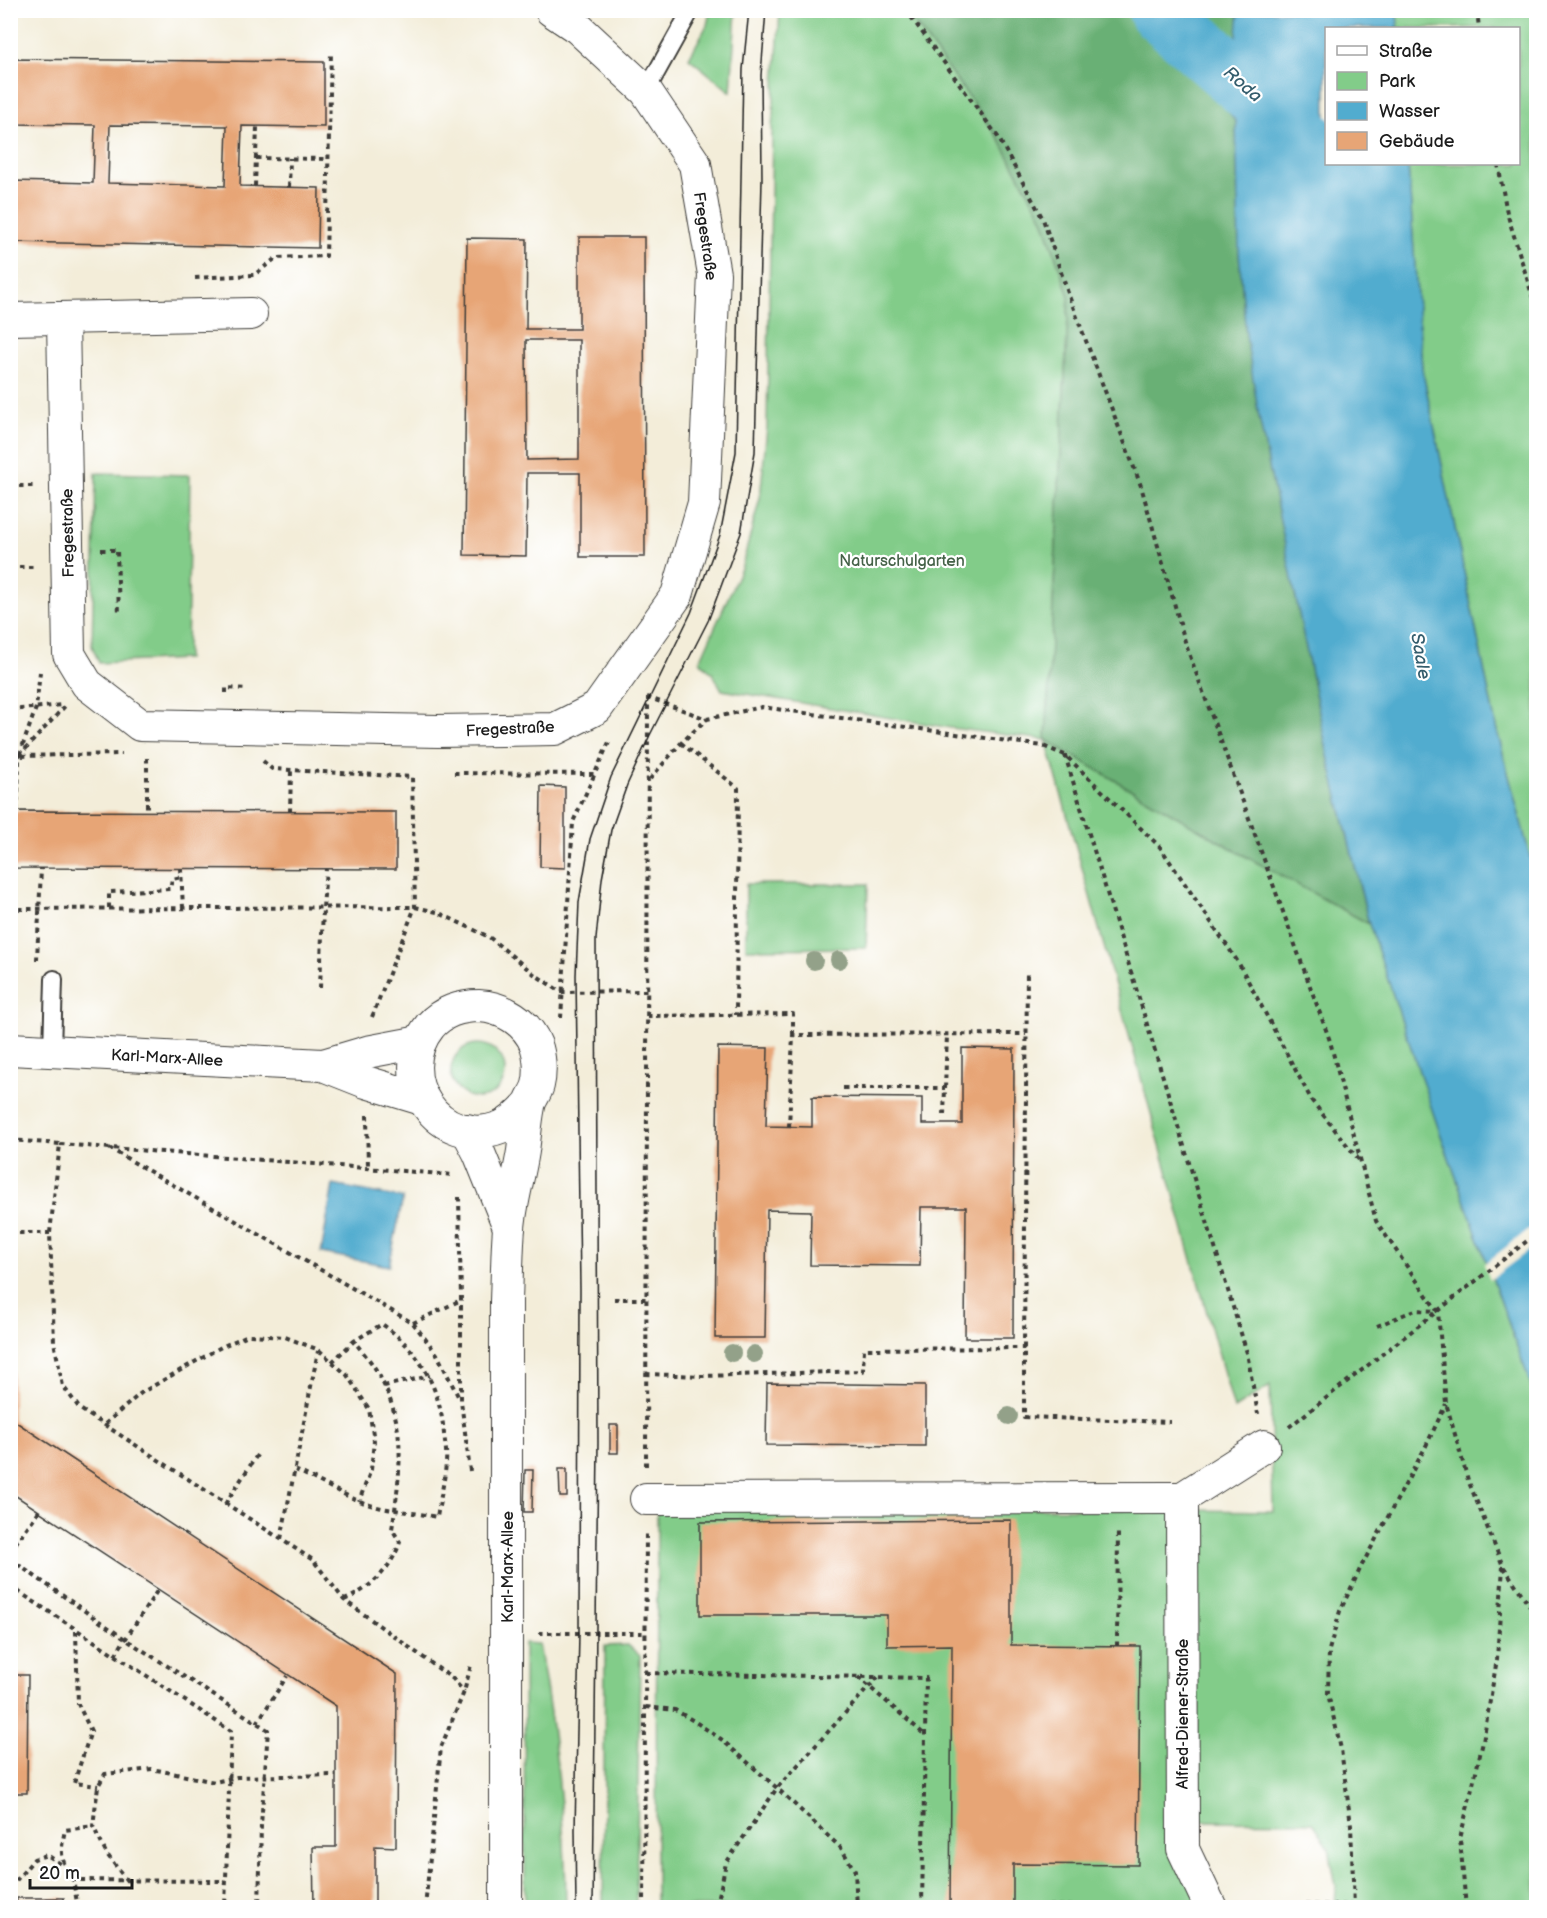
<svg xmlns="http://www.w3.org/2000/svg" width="1547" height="1918" viewBox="0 0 1547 1918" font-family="'Balsamiq Sans',sans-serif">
<rect width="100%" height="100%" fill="#fff"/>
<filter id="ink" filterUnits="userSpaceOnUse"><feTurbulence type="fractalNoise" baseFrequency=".0167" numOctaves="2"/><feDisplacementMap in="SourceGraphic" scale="12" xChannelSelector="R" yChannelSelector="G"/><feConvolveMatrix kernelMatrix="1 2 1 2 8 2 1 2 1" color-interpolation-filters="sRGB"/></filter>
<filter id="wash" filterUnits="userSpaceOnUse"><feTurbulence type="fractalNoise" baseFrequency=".008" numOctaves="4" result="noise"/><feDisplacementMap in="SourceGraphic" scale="24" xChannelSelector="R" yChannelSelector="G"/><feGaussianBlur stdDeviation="1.35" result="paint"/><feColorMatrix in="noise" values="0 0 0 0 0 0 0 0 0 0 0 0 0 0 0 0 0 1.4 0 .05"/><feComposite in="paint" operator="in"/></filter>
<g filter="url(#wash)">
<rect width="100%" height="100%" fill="#f3edd9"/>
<g fill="#82cc89" stroke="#4f7452" stroke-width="1.5">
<path d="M710,11H736L731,92L689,58L707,25Z"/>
<path d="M780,11H906L998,137L1043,219L1069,296L1046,740L1238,852L1369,924L1439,1130L1536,1399V1907H1335L1336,1886L1329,1848L1313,1822L1197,1821L1196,1907H656L657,1504L1273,1511L1270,1386L1234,1409L1046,740L951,728L722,690L713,674L700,661L742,566L760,498L767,427L772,128Z"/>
<path d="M1397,11H1536V879L1496,727L1422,368L1408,164H1518V28H1398Z"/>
<path d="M96,473L190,475L187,659L99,663L92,646Z"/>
<path d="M746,884H868L866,948L746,949Z"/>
<circle cx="478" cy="1071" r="27"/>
<path d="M524,1643L539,1644C554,1731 566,1819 566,1907H525Z"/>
<path d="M628,1645L640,1656L636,1907H603L605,1646Z"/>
</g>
<g fill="#69b075" stroke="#426648" stroke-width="1.5">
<path d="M906,11H1177L1188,52L1236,122L1239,253L1246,335L1259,417L1328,756L1369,924L1238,852L1046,740L1069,296L1043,219L998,137Z"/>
<path d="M1190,11H1239L1237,45Z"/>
</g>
<g fill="#51accf" stroke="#366476" stroke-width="1.5">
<path d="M1177,11H1190L1236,45L1239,11H1397L1398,28H1326V164H1408L1422,368L1496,727L1536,879V1399L1439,1130L1369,924L1328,756L1259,417L1246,335L1239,253L1236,122L1188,52Z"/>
<path d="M333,1185L403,1198L389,1266L321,1253Z"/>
</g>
<path fill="#f3edd9" d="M1536,1224V1245L1490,1280L1484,1264Z"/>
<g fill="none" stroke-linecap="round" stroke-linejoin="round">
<path stroke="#51accf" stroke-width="62" d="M1159,10L1326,157"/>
</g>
<g id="blocks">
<g fill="#e7a576" fill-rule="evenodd">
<path d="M10,59L324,62V127L242,126L240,186L319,188L318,248L10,242L11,181L93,183L95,125L10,124ZM110,125L227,126L225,186L108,183Z"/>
<path d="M579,237H644L645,557H580V473H527L526,556L464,555L467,238L527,239L526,329H579ZM526,340H579V459L527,460Z"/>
<path d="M541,786L565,787V868L540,867Z"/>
<path d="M10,811L396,812V869L10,868Z"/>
<path d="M718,1047L768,1048L766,1126L812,1127V1097L922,1098V1124H962V1048L1014,1049L1013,1338H965L966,1207H921L920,1266L810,1265L811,1211L767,1210L765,1338H715Z"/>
<path d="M10,1276H13V1420L397,1674L396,1847L375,1846V1908H314L313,1847H336V1706L10,1492Z"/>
<path d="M767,1383L925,1385V1446L766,1445Z"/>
<rect x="610" y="1425" width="8" height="28"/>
<path d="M559,1469H567V1497H560Z"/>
<path d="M525,1470H533L532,1512H524Z"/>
<path d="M1011,1520V1645L1140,1646L1138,1865L1013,1864V1908H950L952,1645L887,1646V1615H700V1522Z"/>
<path d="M10,1675H28L27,1793H10Z"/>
<path d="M17,1898H64V1908H16Z"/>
</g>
</g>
</g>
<g filter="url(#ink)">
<use href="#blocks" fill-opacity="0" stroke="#3c3b38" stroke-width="1.5"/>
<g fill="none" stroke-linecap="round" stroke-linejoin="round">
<defs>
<g id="service">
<path d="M646,91L691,10"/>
<path d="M52,1051L54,979"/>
</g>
<g id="minor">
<path d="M10,319L251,314"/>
<path d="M63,319L69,654L87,684L140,725L438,731L555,729L597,708L677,595L704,503L714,274L695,164L646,91L578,28L551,10"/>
<path d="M10,1049L323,1065L366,1082L422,1099"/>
<path d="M323,1065L367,1052L420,1042"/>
<path d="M467,1130L479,1153L509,1227"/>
<path d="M646,1499L1182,1498"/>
<path d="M506,1908V1301C507,1276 507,1252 509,1228C511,1202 519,1177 523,1151C525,1136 526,1121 529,1106C530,1099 536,1093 538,1085C541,1073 540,1056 536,1045C527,1022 503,1007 479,1006C461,1006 442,1012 430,1026C389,1077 439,1151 501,1127C512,1122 521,1113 529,1104"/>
<path d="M1211,1908L1183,1849L1182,1498L1264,1446"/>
</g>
</defs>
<use href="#service" stroke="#3c3b38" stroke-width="20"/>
<use href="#minor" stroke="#3c3b38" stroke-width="34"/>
<g stroke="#3c3b38" stroke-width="4" stroke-dasharray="4.5 4.5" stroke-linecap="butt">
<path d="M906,10L998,137L1043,219L1069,296L1141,486L1186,645L1330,1041L1376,1221L1438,1312L1446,1403L1468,1480L1503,1566L1536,1615"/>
<path d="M1477,10L1479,28"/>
<path d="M256,158L328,159"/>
<path d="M1498,164L1507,213L1536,308"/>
<path d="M255,186L257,126"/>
<path d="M289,187L290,158"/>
<path d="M195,278L254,275L276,258L326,256L331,52"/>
<path d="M10,486H34"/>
<path d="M101,550H117L119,615"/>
<path d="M10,567H34"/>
<path d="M40,672L36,708L19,756L122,754"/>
<path d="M226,693V688L247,689"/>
<path d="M647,697L707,719L762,707L1043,746L1065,755L1160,847L1238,962L1312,1101L1359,1160"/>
<path d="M10,710L63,705"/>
<path d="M681,743L738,788L736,1015"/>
<path d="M1065,755L1247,1353L1258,1414"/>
<path d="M147,758V812"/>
<path d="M263,761L272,769L412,777L415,907L372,1017"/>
<path d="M454,773L595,774"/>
<path d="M650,779L681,743L707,719"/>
<path d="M10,793H18L19,756L65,706"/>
<path d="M17,811L18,793"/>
<path d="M290,812L291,770"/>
<path d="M181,868L183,908"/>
<path d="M109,908V892L170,889L172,879L182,877"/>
<path d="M10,909L415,907L437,912L489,937L534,974L561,992L647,991"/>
<path d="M37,960L41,868"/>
<path d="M320,988L323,908L326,869"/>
<path d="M647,1016L793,1014V1035"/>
<path d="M561,1018L573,822L610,740"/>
<path d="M843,1088H945"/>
<path d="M367,1115L368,1168"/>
<path d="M944,1115L947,1035"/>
<path d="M789,1127L793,1035L1026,1034"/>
<path d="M10,1140L60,1144L50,1233L54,1342L63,1386L80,1409L313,1560L344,1600L453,1679L464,1692"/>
<path d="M60,1144L454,1175"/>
<path d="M109,1148L413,1323L437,1354L459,1398"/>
<path d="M459,1197L461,1300V1401L470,1471"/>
<path d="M10,1233H50"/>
<path d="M614,1299H646"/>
<path d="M413,1323L461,1300"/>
<path d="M1377,1326L1415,1310L1437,1311"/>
<path d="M1024,1348L1027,970"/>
<path d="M646,1374L703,1376L863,1371L864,1349L1024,1348V1417L1170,1422"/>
<path d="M384,1386L430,1376"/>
<path d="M105,1424L141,1393L221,1347L248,1335L285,1337L319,1350L347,1375L369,1409L374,1441L371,1470L359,1501"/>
<path d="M1289,1427L1536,1234"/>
<path d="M646,1466L648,697"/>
<path d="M295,1470C328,1484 359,1507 395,1510C401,1459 405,1427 381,1379C375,1365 363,1353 354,1341L332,1362"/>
<path d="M225,1504L259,1452"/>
<path d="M281,1539L318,1351"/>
<path d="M10,1551L39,1511"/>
<path d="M10,1559L125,1639L268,1730L261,1825L259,1908"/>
<path d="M10,1586L231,1731L225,1908"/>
<path d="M344,1600C369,1590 392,1568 400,1542L392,1529L395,1510L437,1517C440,1499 445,1480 446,1462C447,1453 445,1443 444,1434C440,1387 420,1351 382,1324L354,1341"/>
<path d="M76,1631L78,1704L91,1731L74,1783L98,1786"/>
<path d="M539,1633H646"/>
<path d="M1117,1646L1118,1529"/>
<path d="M115,1655L157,1591"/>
<path d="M646,1673L926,1678L922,1905"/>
<path d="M858,1677L925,1735"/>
<path d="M646,1707L675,1710L694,1721L721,1739L777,1788L841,1848L855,1871L857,1907"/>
<path d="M257,1723L287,1676"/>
<path d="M73,1880C60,1859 60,1853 65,1830L93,1826"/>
<path d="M127,1881L106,1853L93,1826L98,1786L105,1774L152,1769L215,1782L237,1777L336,1775"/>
<path d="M10,1888L34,1859L47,1855L64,1866"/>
<path d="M611,1905H950"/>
<path d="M717,1905L726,1863L777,1788L878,1677"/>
<path d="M1242,1905L1536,1904"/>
<path d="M1013,1906L1174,1905"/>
<path d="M78,1908L73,1880L225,1881"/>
<path d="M425,1908L441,1747L464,1692L471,1665"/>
<path d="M644,1908L646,1530"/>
<path d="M1354,1908L1351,1825L1341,1749L1328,1694L1329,1650L1340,1611L1362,1565L1426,1446L1446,1404"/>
<path d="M1466,1908L1460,1839L1483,1742L1497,1659L1503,1566"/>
</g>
<use href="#service" stroke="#fff" stroke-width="16"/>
<use href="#minor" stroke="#fff" stroke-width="32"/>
<g stroke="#1c1c1c" stroke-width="1.5">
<path d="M576,1908L575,1830L579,1633L580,1290L576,975L579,902L590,839L611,777L691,613L720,535L736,452L743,69L749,10"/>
<path d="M593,1908L598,1442L596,939L602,879L611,830L627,785L650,735L708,621L741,533L755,452L762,180L761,75L766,10"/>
</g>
</g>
<g fill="#93a189">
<circle cx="839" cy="960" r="9"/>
<circle cx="814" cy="961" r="9"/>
<circle cx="732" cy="1353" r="9"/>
<circle cx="754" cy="1354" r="9"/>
<circle cx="1009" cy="1416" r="9"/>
</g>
</g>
<g text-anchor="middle" stroke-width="4.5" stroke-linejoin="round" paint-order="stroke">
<g font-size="16" fill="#1c1c1c" stroke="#fff">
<text transform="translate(706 236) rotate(82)" y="6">Fregestraße</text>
<text transform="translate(67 533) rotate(-91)" y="6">Fregestraße</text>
<text transform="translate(510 728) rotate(-3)" y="6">Fregestraße</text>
<text transform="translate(167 1057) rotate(3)" y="6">Karl-Marx-Allee</text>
<text transform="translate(507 1567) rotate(-90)" y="6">Karl-Marx-Allee</text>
<text transform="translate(1182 1714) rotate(-90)" y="6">Alfred-Diener-Straße</text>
</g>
<g font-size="16" fill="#456248" stroke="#fff">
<text x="902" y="566">Naturschulgarten</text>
</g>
<g font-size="18" font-style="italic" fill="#345d6d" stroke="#fff">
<text transform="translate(1243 84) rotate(41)" y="6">Roda</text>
<text transform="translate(1421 656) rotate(80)" y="6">Saale</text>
</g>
</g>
<rect width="1547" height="1918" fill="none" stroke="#fff" stroke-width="36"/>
<rect x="1325" y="27" width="195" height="138" fill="#ffffff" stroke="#a4a4a4" stroke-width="1.5"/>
<rect x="1337" y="46" width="30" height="9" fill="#ffffff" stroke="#a4a4a4" stroke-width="1.5"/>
<text x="1379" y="57" font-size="18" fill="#1c1c1c">Straße</text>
<rect x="1337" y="72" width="30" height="18" fill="#82cc89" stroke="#a4a4a4" stroke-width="1.5"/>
<text x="1379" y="87" font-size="18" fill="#1c1c1c">Park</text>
<rect x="1337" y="102" width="30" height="18" fill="#51accf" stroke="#a4a4a4" stroke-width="1.5"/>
<text x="1379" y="117" font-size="18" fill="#1c1c1c">Wasser</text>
<rect x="1337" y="132" width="30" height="18" fill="#e7a576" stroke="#a4a4a4" stroke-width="1.5"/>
<text x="1379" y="147" font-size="18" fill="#1c1c1c">Gebäude</text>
<path d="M30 1879v9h102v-9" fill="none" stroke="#1c1c1c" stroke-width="3"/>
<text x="39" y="1879" font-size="18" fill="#1c1c1c" stroke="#ffffff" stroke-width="4.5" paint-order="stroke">20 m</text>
</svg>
